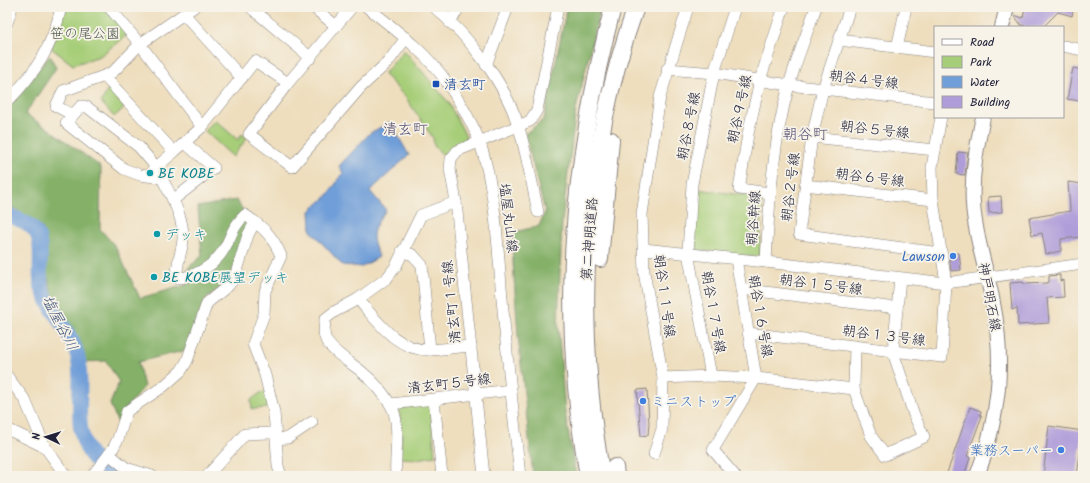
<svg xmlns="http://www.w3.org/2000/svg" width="1090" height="483" viewBox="0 0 1090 483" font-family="Kalam,'Klee One',sans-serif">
<rect width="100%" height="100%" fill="#f7f3e8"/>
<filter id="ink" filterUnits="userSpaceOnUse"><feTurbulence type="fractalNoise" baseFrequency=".025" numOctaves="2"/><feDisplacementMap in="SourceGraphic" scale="8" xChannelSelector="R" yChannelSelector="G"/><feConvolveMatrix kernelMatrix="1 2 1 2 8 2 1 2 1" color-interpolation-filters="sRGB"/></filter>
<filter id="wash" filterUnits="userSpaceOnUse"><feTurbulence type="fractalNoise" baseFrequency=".012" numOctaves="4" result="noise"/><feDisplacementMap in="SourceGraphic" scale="16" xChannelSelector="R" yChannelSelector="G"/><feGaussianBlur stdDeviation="0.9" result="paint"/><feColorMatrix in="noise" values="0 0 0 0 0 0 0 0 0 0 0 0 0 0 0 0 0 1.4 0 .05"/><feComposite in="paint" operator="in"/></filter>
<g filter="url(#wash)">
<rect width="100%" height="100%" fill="#eedebe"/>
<g fill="#a6cd77" stroke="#647859">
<path d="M66,7H101L116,19L127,35L100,56L73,65L51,48Z"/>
<path d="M404,50L448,102L466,136L464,142L454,147L445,157L434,146L433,138L406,98L384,74Z"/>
<path d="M109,88L124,108L114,117L101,102Z"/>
<path d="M215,120L238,140L242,134L247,138L233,157L205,131Z"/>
<path d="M696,189L759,197L762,202L760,254L755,257L697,250L693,246Z"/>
<path d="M268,391L270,408L252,409L251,400L260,393Z"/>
<path d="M426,404L431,408L435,456L417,459L400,458L402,434L399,411L401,408Z"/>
</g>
<g fill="#84b068" stroke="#536952">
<path d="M567,7H601L576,109L562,222L558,324L565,412L576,476H533L518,336L511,233L539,226L545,212L525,134L544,119Z"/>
<path d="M50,55L56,68L25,114L49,129L101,167L100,229L115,246L140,298L186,285L188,268L202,256L198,207L236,200L252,222L228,282L205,300L187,350L138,362L144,387L126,408L118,423L110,404L119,382L106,361L85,362L55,303L45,268L42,228L11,206L7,197V109Z"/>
</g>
<path fill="#6f9ed8" stroke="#48608a" d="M390,122L409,155L370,191L386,210C372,230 369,234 379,257L362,267L342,265L311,231L310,211L328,195L343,173L339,166L370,133Z"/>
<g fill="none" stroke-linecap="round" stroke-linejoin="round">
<path stroke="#6f9ed8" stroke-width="15" d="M7,214C17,220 31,222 37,234C44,247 37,271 42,288C50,313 73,332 78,358C85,391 69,434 96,461C103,469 115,472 125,476"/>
</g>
<g id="blocks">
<g fill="#af9dd9">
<path d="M1025,7H1074L1072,16L1058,12L1043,27H1030L1021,25L1014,15L1023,18Z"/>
<path d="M1073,68L1083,70V88L1080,101L1067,99Z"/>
<path d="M958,152L968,153L965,175L956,174Z"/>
<path d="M1068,182L1083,184L1082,237L1061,239V251L1046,254L1042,233L1032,235L1029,218L1070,211Z"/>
<path d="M1001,196L1002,212L989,213L988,197Z"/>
<path d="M959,253L961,270L951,271L949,254Z"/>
<path d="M1060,275V281L1063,280L1064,297L1047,298L1049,323L1018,325L1017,308L1012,310L1010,283L1023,282L1024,284L1047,283L1049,282V276Z"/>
<path d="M647,389L649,423L648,435L641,436L637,390Z"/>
<path d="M970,407L981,411L980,415L982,416L967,456L970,458L964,476H946Z"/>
<path d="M1049,426L1083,431L1077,476H1043Z"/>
</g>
</g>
</g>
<g filter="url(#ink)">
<use href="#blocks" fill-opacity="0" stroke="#88807c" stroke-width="1"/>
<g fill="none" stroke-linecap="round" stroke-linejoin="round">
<defs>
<g id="minor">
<path d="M109,7L140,44L113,72L104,76L174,152L202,127"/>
<path d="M194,7L140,44L202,127L255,61L288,83L352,7"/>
<path d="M250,7L311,58"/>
<path d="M313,7L336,26"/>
<path d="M367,7C396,30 427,53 448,84C460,102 472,122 480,143C497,193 498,257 503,310C508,366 514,421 520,476"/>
<path d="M434,7C469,36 506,84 519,128C527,155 532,184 538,212"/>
<path d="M688,7L660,97L642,214L644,272L663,378L711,376L756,378L854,389"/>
<path d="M816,7C807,33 797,58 789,85C773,142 769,203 766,262L946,283L1083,264"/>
<path d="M850,7L823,89L812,137L799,234L940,253"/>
<path d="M184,14L242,78"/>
<path d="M7,23L12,7"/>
<path d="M450,23L459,7"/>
<path d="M839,40L935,52"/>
<path d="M1063,46L1083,50"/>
<path d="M897,48L906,7"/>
<path d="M486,65L508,7"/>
<path d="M667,69L714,73L789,85L935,102"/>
<path d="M288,83L249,134L292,167L361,87L388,62L406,38"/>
<path d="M7,102C35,73 53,47 61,7"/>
<path d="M67,112L56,106L63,91L104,76"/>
<path d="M812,137L935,150"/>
<path d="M156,167L139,147L87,107L81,106L66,123L124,169L140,175L162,178C171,197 184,217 183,239C182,253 176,262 177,278C192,278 211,267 220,255C231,241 230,229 245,215C263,227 273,236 281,256L265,291L264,314L253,344L265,375L274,412L278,466L281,476"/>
<path d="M154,173L153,170L174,152"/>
<path d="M805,185L933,200"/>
<path d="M770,193L739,189L748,134L760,80L784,7"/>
<path d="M173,200L214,168L185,143"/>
<path d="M644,249L766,262"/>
<path d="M402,251L413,255L422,265L430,350"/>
<path d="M741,289L897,308"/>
<path d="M358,299C378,322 397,351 431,350C444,349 458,347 471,346"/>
<path d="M748,333L942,357L946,283L933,200L932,167L941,117"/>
<path d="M855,346L854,389L871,436L885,455L924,437L914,415L893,352L900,278"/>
<path d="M7,376L25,400L45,447L66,476"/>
<path d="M711,376L688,253L692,184L714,73L735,7"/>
<path d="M434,400L442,476"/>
<path d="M391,404L511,390"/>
<path d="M7,429L45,447"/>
<path d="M277,439L288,438L312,422"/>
<path d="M109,454L126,468L152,476"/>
<path d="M654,454L662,429L663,378"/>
<path d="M92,476L111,452L118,439L127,411L164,386L181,371L187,361L207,303L229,285L235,277L248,235L255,222"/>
<path d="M207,476L245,434L270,433"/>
<path d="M396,476C394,455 402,422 390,404C383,392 373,381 362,372C353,364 327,349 325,337C323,332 325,325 325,319L334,312L358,299L387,278L396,266L421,215L456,202"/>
<path d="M484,476L456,202L450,169L451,159L457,151L530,121L537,110L558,7"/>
<path d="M735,476L713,450L756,378L736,259"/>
</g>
<g id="major">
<path d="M1002,27L1007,7"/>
<path d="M977,476C999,418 1005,364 993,303C987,270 975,238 973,204C971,175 977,146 983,117"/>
</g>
<g id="highway">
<path d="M600,259L611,140"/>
<path d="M615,467L616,476"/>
<path d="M588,476C559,315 571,164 613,7"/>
<path d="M602,476C574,320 582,157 636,7"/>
</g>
</defs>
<use href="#minor" stroke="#88807c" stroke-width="12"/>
<use href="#major" stroke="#88807c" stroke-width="16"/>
<use href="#highway" stroke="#88807c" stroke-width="18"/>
<use href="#minor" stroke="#fff" stroke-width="11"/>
<use href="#major" stroke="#fff" stroke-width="14"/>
<use href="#highway" stroke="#fff" stroke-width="16"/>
</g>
</g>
<rect fill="#1a4fb4" stroke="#f7f3e8" stroke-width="1.5" x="432" y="80" width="8" height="8" rx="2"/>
<g fill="#0f9aa8" stroke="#f7f3e8" stroke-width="1.5">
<circle cx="150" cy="173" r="4"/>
<circle cx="157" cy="234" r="4"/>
<circle cx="154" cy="277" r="4"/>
</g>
<g fill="#3f7fe0" stroke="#f7f3e8" stroke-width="1.5">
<circle cx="953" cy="256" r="4"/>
<circle cx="643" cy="401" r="4"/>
<circle cx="1061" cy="450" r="4"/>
</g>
<g text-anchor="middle" stroke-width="3.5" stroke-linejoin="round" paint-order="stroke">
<g font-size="14" fill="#4a554d" stroke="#f7f3e8">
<text x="85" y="38">笹の尾公園</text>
</g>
<g font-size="14" fill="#22223b" stroke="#f7f3e8">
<text transform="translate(864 79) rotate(7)" y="5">朝谷４号線</text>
<text transform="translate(739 109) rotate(-78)" y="5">朝谷９号線</text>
<text transform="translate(688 126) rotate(-79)" y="5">朝谷８号線</text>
<text transform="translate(875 129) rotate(6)" y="5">朝谷５号線</text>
<text transform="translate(870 177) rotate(7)" y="5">朝谷６号線</text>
<text transform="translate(790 187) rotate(-83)" y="5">朝谷２号線</text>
<text transform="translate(509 218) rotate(83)" y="5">塩屋丸山線</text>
<text transform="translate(753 218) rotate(-86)" y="5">朝谷幹線</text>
<text transform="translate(589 239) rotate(-86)" y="5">第二神明道路</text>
<text transform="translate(821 284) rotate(7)" y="5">朝谷１５号線</text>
<text transform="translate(665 296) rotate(82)" y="5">朝谷１１号線</text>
<text transform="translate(990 297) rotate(79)" y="5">神戸明石線</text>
<text transform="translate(451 302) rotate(-96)" y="5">清玄町１号線</text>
<text transform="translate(714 312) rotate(80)" y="5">朝谷１７号線</text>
<text transform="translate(761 316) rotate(80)" y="5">朝谷１６号線</text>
<text transform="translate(884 335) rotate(7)" y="5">朝谷１３号線</text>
<text transform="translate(449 383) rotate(-7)" y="5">清玄町５号線</text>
</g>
<g font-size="14" fill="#164399" stroke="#f7f3e8" text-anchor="start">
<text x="444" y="89">清玄町</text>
</g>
<g font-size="14" fill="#0d838f" stroke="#f7f3e8" text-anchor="start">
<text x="158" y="178">BE KOBE</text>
<text x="165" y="239">デッキ</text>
<text x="162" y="282">BE KOBE展望デッキ</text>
</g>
<g font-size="14" fill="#366cbe" stroke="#f7f3e8" text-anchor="end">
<text x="945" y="261">Lawson</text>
<text x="651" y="406" text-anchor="start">ミニストップ</text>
<text x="1053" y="455">業務スーパー</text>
</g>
<g font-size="15" fill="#534d72" stroke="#f7f3e8">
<text x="405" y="134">清玄町</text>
<text x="805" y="139">朝谷町</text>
</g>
<g font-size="15" font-style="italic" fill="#41547a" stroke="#f7f3e8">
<text transform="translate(60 323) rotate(63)" y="5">塩屋谷川</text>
</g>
</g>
<rect width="1090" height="483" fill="none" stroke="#f7f3e8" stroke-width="24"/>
<rect x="934" y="26" width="130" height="92" fill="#f7f3e8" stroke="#a29fa3"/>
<rect x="942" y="39" width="20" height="6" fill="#ffffff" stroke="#a29fa3"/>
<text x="970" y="46" font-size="12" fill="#22223b">Road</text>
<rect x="942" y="56" width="20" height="12" fill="#a6cd77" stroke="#a29fa3"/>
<text x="970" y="66" font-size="12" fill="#22223b">Park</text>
<rect x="942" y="76" width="20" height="12" fill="#6f9ed8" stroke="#a29fa3"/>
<text x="970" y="86" font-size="12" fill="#22223b">Water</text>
<rect x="942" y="96" width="20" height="12" fill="#af9dd9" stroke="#a29fa3"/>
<text x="970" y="106" font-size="12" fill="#22223b">Building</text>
<g transform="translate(46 437) rotate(274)" stroke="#f7f3e8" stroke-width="3" paint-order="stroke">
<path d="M0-3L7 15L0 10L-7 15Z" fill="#22223b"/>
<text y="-6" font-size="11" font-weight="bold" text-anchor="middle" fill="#22223b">N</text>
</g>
</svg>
